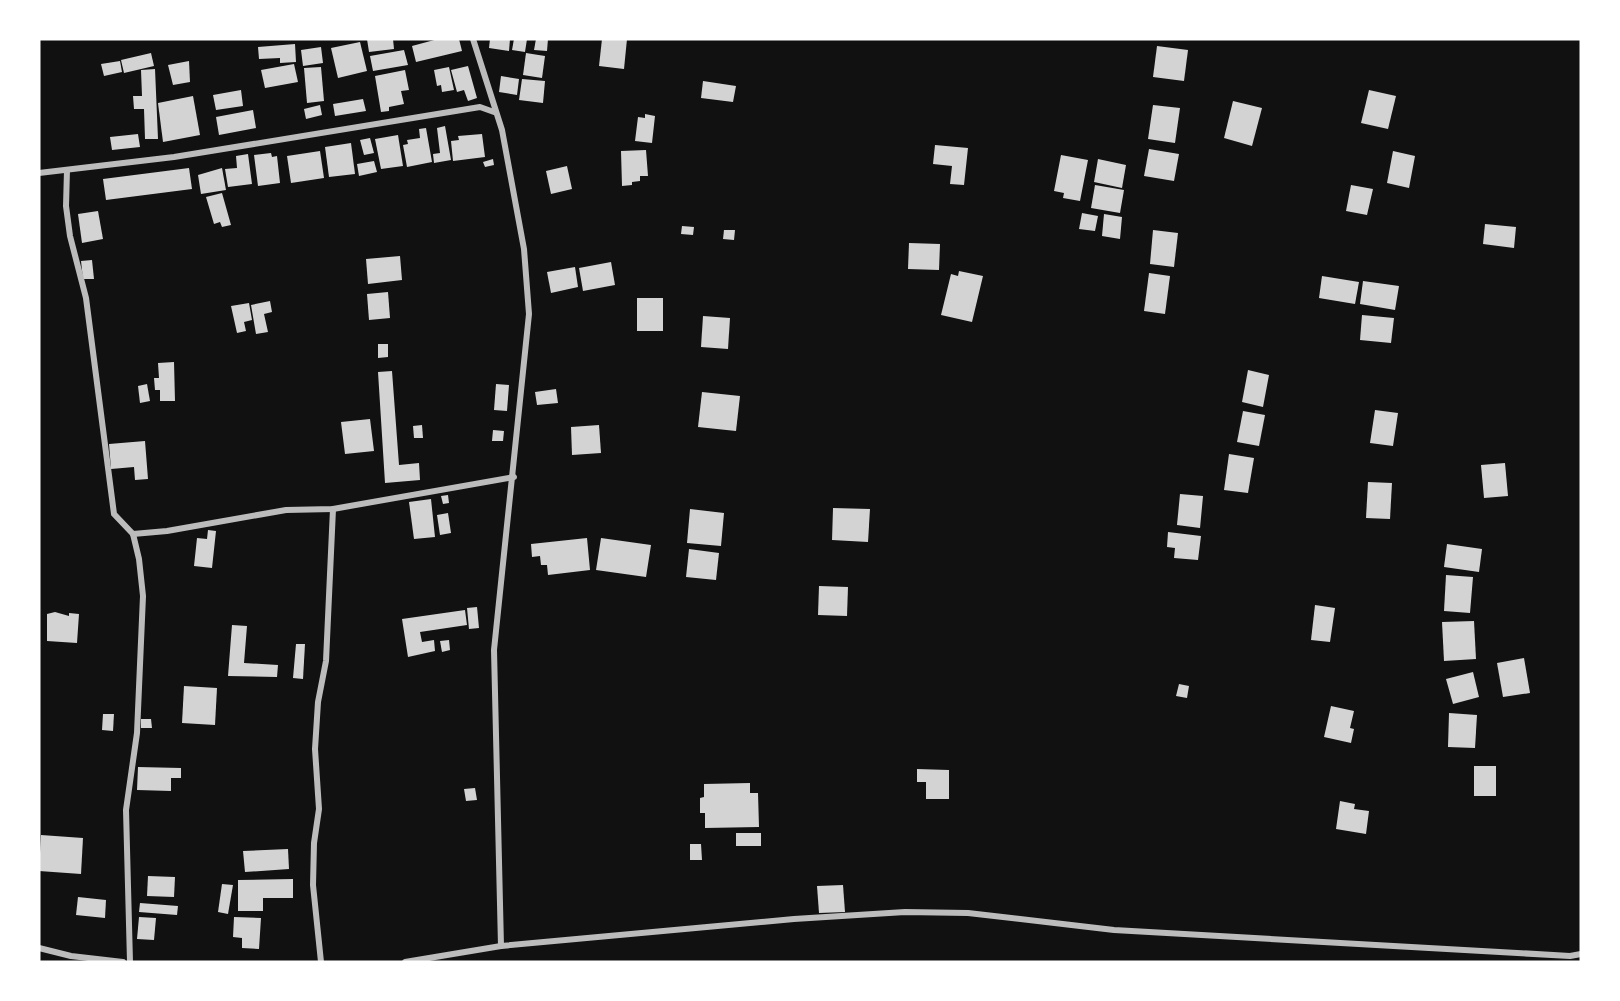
<svg xmlns="http://www.w3.org/2000/svg" width="1620" height="1001" viewBox="0 0 1620 1001" font-family="Ubuntu,sans-serif">
<rect width="100%" height="100%" fill="#111"/>
<g fill="#d3d3d3">
<path d="M367,39H393L394,49L369,52Z"/>
<path d="M438,39H459L462,51L416,62L412,46Z"/>
<path d="M490,39H510L509,51L489,48Z"/>
<path d="M514,39H527L525,52L512,50Z"/>
<path d="M536,39H548L547,51L534,50Z"/>
<path d="M602,39H627L624,69L599,66Z"/>
<path d="M360,42L367,71L338,78L331,48Z"/>
<path d="M295,44L296,62L280,63V58L259,59L258,47Z"/>
<path d="M1157,46L1188,50L1184,81L1153,77Z"/>
<path d="M321,47L323,63L303,66L301,50Z"/>
<path d="M404,50L408,65L373,71L370,56Z"/>
<path d="M151,53L154,66L124,73L121,60Z"/>
<path d="M526,53L545,56L542,78L523,75Z"/>
<path d="M120,61L122,72L104,76L101,64Z"/>
<path d="M189,61L190,82L173,85L168,65Z"/>
<path d="M294,64L298,82L265,88L261,70Z"/>
<path d="M468,66L477,98L468,101L464,90L457,92L451,70Z"/>
<path d="M321,67L324,101L307,103L304,68Z"/>
<path d="M449,67L454,90L442,92L441,85L437,86L434,70Z"/>
<path d="M155,69L158,139H145L144,109H134L133,96H142L141,70Z"/>
<path d="M405,70L409,90L401,91L404,104L389,107V111L381,112L375,76Z"/>
<path d="M501,76L519,79L517,95L499,92Z"/>
<path d="M522,79L545,81L543,103L519,100Z"/>
<path d="M703,81L736,86L733,102L701,98Z"/>
<path d="M241,90L243,106L216,110L213,95Z"/>
<path d="M1369,90L1396,96L1388,129L1361,123Z"/>
<path d="M193,96L200,135L163,142L158,103Z"/>
<path d="M363,99L366,111L335,116L333,104Z"/>
<path d="M1233,101L1262,108L1252,146L1224,138Z"/>
<path d="M320,105L322,115L306,119L304,109Z"/>
<path d="M1153,105L1180,108L1175,143L1148,139Z"/>
<path d="M253,110L256,128L219,135L216,117Z"/>
<path d="M645,114L655,116L652,143L635,141L638,117L645,118Z"/>
<path d="M445,126L451,160L434,163L433,154L440,153L437,128Z"/>
<path d="M426,128L432,162L407,167L403,145L408,144L407,140L420,138L419,129Z"/>
<path d="M138,134L140,147L112,150L110,137Z"/>
<path d="M482,134L485,157L453,161L451,141L459,140L458,136Z"/>
<path d="M398,135L403,166L381,169L375,139Z"/>
<path d="M370,138L374,153L364,155L360,140Z"/>
<path d="M351,143L355,174L329,177L325,147Z"/>
<path d="M935,145L968,148L964,185L950,184L952,166L933,164Z"/>
<path d="M1149,149L1179,154L1174,181L1144,176Z"/>
<path d="M646,150L648,176H640V181L632,182V185L622,186L621,151Z"/>
<path d="M320,151L324,178L291,183L287,156Z"/>
<path d="M1393,151L1415,156L1409,188L1387,183Z"/>
<path d="M271,153L272,157L277,156L280,183L258,186L254,155Z"/>
<path d="M248,154L252,184L228,187L225,169L237,168L236,156Z"/>
<path d="M1061,155L1088,160L1080,201L1063,198L1064,193L1054,191Z"/>
<path d="M493,159L494,165L485,167L483,162Z"/>
<path d="M1098,159L1126,165L1122,188L1094,182Z"/>
<path d="M374,161L377,172L359,176L357,164Z"/>
<path d="M567,166L572,189L551,194L546,171Z"/>
<path d="M189,168L192,189L106,200L103,179Z"/>
<path d="M222,168L226,190L201,194L198,175Z"/>
<path d="M1095,185L1124,190L1120,213L1091,208Z"/>
<path d="M1351,185L1373,189L1367,215L1346,211Z"/>
<path d="M222,193L231,225L222,227L220,222L214,224L206,197Z"/>
<path d="M98,211L103,239L82,243L78,214Z"/>
<path d="M1082,213L1098,216L1095,231L1079,229Z"/>
<path d="M1104,214L1122,217L1120,239L1102,236Z"/>
<path d="M1485,224L1516,227L1514,248L1483,244Z"/>
<path d="M682,226L694,227L693,235L681,234Z"/>
<path d="M724,230H735L734,240L723,239Z"/>
<path d="M1153,230L1178,233L1174,267L1150,264Z"/>
<path d="M909,243L940,244L939,270L908,269Z"/>
<path d="M400,256L402,280L368,284L366,259Z"/>
<path d="M92,260L94,279H83L81,261Z"/>
<path d="M611,262L615,285L583,291L579,268Z"/>
<path d="M575,267L578,287L551,293L547,272Z"/>
<path d="M959,271L983,276L972,322L941,315L951,274L958,276Z"/>
<path d="M1149,273L1170,276L1165,314L1144,311Z"/>
<path d="M1322,276L1359,282L1355,304L1319,298Z"/>
<path d="M1363,281L1399,286L1395,310L1360,304Z"/>
<path d="M388,292L390,318L369,320L367,294Z"/>
<rect x="637" y="298" width="26" height="33"/>
<path d="M270,301L272,312L264,314L268,332L256,334L251,305Z"/>
<path d="M249,303L252,320L244,322L246,331L237,333L231,306Z"/>
<path d="M1362,315L1394,318L1391,343L1360,340Z"/>
<path d="M703,316L730,318L728,349L701,347Z"/>
<path d="M378,344H388V357L378,358Z"/>
<path d="M174,362L175,401H160V390H155L154,378H159L158,363Z"/>
<path d="M1248,370L1269,375L1263,407L1242,402Z"/>
<path d="M392,371L399,465L419,463L420,480L385,483L378,372Z"/>
<path d="M147,384L150,401L140,403L138,386Z"/>
<path d="M496,384L509,385L507,411L494,410Z"/>
<path d="M556,389L558,403L537,405L535,392Z"/>
<path d="M702,392L740,396L736,431L698,427Z"/>
<path d="M1375,410L1398,413L1393,446L1370,443Z"/>
<path d="M1243,411L1265,415L1259,446L1237,442Z"/>
<path d="M370,419L374,451L345,454L341,422Z"/>
<path d="M422,425L423,438H414L413,426Z"/>
<path d="M599,425L601,453L572,455L571,427Z"/>
<path d="M493,430L504,431L503,441H492Z"/>
<path d="M145,441L148,479L135,480L134,467L111,469L109,444Z"/>
<path d="M1229,454L1254,458L1248,493L1224,490Z"/>
<path d="M1505,463L1508,496L1484,498L1481,465Z"/>
<path d="M1368,482L1392,483L1390,519L1366,518Z"/>
<path d="M1180,494L1203,496L1200,528L1177,525Z"/>
<path d="M448,495L449,503L443,504L441,496Z"/>
<path d="M431,499L435,537L414,539L409,502Z"/>
<path d="M833,508L870,509L868,542L832,540Z"/>
<path d="M690,509L724,513L721,546L687,543Z"/>
<path d="M448,513L451,533L440,535L437,515Z"/>
<path d="M208,530L216,531L212,568L194,566L197,538L207,539Z"/>
<path d="M1168,532L1201,536L1198,560L1174,558L1175,548L1167,547Z"/>
<path d="M587,538L590,570L548,575L547,565H541L540,556L532,557L531,544Z"/>
<path d="M601,538L651,545L646,577L596,570Z"/>
<path d="M1447,544L1482,549L1479,572L1444,567Z"/>
<path d="M689,549L719,553L716,580L686,577Z"/>
<path d="M1446,575L1473,577L1470,613L1444,611Z"/>
<path d="M819,586L848,587L847,616L818,615Z"/>
<path d="M1315,605L1335,608L1330,642L1311,640Z"/>
<path d="M477,607L479,628L469,629L467,608Z"/>
<path d="M465,610L467,625L420,632L422,642L434,640L435,651L408,657L402,619Z"/>
<path d="M55,612L69,616V613L79,614L77,643L47,641V614Z"/>
<path d="M1474,621L1476,659L1444,661L1442,622Z"/>
<path d="M232,625L247,626L244,663L278,665L277,677L228,676Z"/>
<path d="M449,640L450,650L442,652L440,641Z"/>
<path d="M296,644H305L303,679L293,678Z"/>
<path d="M1524,658L1530,693L1503,697L1497,663Z"/>
<path d="M1473,672L1479,697L1453,704L1446,679Z"/>
<path d="M1179,684L1189,686L1187,698L1176,696Z"/>
<path d="M184,686L217,688L215,725L182,723Z"/>
<path d="M1331,706L1354,711L1350,728L1354,729L1351,743L1324,737Z"/>
<path d="M1449,713L1477,715L1475,748L1448,747Z"/>
<path d="M103,714H114L113,731L102,730Z"/>
<path d="M141,719H151L152,728H141Z"/>
<rect x="1474" y="766" width="22" height="30"/>
<path d="M138,767L181,768V778H171V791L137,790Z"/>
<path d="M917,769L949,770V799H926V782H917Z"/>
<path d="M750,783V793H758L759,827L705,828V813H700V798L704,797V784Z"/>
<path d="M475,788L477,800L466,801L464,789Z"/>
<path d="M1340,801L1355,804L1354,809L1369,811L1366,834L1336,829Z"/>
<rect x="736" y="833" width="25" height="13"/>
<path d="M41,835L83,838L81,874L39,871Z"/>
<path d="M690,844H701L702,860H690Z"/>
<path d="M288,849L289,869L245,872L243,851Z"/>
<path d="M148,876L175,877L174,897L147,896Z"/>
<path d="M293,879V898H263V911H238V880Z"/>
<path d="M222,884L233,885L228,914L218,912Z"/>
<path d="M843,885L845,912L819,913L817,886Z"/>
<path d="M78,897L106,900L105,918L76,915Z"/>
<path d="M140,903L178,906L177,915L139,912Z"/>
<path d="M139,917L156,918L154,940L137,939Z"/>
<path d="M234,917L261,918L259,949L242,948V938L233,937Z"/>
</g>
<g fill="none" stroke-linecap="round" stroke-linejoin="round">
<g stroke="#bcbcbc" stroke-width="6">
<path d="M473,39L502,130L524,249L529,314L494,650L501,946"/>
<path d="M67,170L66,206L70,236L86,298L114,514L133,534L139,559L143,596L137,733L126,810L130,962"/>
<path d="M39,173L174,157L480,107L494,112"/>
<path d="M133,534L167,531L286,510L333,509L514,477"/>
<path d="M39,948L71,956L123,962"/>
<path d="M321,962L313,885L314,843L319,809L315,749L318,702L326,661L333,509"/>
<path d="M405,962L501,946L794,919L905,912L968,913L1114,930L1570,956L1581,954"/>
</g>
</g>
<rect width="1620" height="1001" fill="none" stroke="#ffffff" stroke-width="81"/>
</svg>
